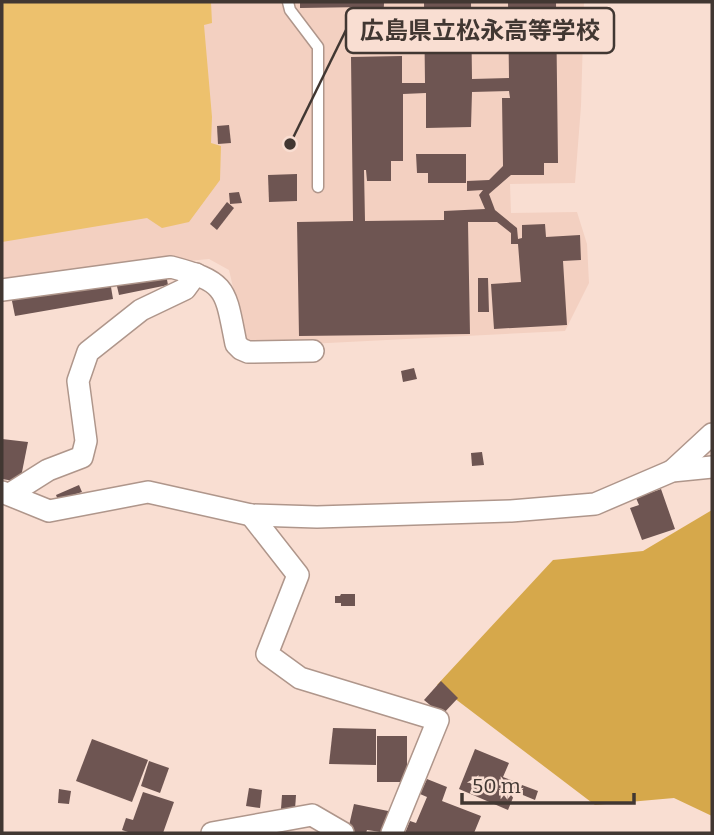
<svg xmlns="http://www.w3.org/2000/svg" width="714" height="835" viewBox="0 0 714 835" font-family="Bitter,'Noto Sans JP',serif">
<rect width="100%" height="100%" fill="#f9ded2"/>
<path fill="#f3d0c1" d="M2,2H584L581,106L575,183L510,184L511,213L577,212L587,244L589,283L565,331L247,347L229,270L209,259L2,279Z"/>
<path fill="#edc16d" d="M2,2H211L212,23L204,25L212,117L211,143L221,146L220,180L189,222L162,228L147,218L2,242Z"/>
<path fill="#d6a84b" d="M712,510V816L674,798L595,805L437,685L553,560L643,551Z"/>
<g fill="#6e5552" fill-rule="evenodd">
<path d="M300,2H380L384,3L383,25H365V7L300,8Z"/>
<path d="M424,2H471L472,79L509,78L508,2H556L558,163H544V175H511L489,194L495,210L517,228L518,239L522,238V225L545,224L546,237L580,235L581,260L563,261L567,325L494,329L491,284L521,282L518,244H511V233L497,222H468L470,334L299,336L297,222L353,221L351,57L402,56V83H425ZM509,91L510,98H502L503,166L489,180L467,181V191L483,190L479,195L485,209L444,211V220L365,221L364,170H366L367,181H391V161H403V94L426,93V128L471,127L472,92Z"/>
<path d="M229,125L231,143L218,144L217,126Z"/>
<path d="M416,154H466V183H428V173H417Z"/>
<path d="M297,174V201L269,202L268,175Z"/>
<path d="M239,192L242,203L230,204L229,193Z"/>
<path d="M227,202L234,208L217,230L210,224Z"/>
<path d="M166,274L168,285L119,295L116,282Z"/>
<path d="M478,278H488L489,312H478Z"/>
<path d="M110,281L113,299L15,316L11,296Z"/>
<path d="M414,368L417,379L403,382L401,371Z"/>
<path d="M2,439L28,442L20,482L2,479Z"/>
<path d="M482,452L484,465L472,466L471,453Z"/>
<path d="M79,485L82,492L58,500L56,495Z"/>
<path d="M661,489L675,529L642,540L630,508L639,505L636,498Z"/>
<path d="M341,594H355V606H341V603H335V596H340Z"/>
<path d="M441,681L458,698L442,715L424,700Z"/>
<path d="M333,728L376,729V765L329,764Z"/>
<rect x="377" y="736" width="30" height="46"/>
<path d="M92,739L148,760L132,802L76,781Z"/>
<path d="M475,749L509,763L503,777L519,783L508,810L459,789Z"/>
<path d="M149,761L169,768L160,793L141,786Z"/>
<path d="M427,779L447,787L442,801L481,816L474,833H405L410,821L416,823L427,797L420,794Z"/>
<path d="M522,785L538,791L535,800L518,793Z"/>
<path d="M249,788L262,790L260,808L246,806Z"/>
<path d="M59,789L71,791L69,804L58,803Z"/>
<path d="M143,792L174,802L163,833H131L122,830L126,818L133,820Z"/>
<path d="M282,795H296L295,810L281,809Z"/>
<path d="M354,804L393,812L388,833L367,830L366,833H357L348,830Z"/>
</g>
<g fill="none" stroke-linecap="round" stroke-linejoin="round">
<defs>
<path id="lane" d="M288,2L290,10L318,47V187"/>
<g id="street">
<path d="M2,290L171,267C228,282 225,289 236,344L241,349L248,352L313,351"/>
<path d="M672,471L712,434"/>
<path d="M2,492L49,511L148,492L251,515L317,517L511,511L595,504L672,471L712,467"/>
<path d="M10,494L48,470L82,457L86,441L78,381L88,352L141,310L185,289L196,274"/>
<path d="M251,515L298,575L267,654L300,678L438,720L392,833"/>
<path d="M212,833L312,815L343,833"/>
</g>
</defs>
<use href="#lane" stroke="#af968b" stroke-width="13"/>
<use href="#street" stroke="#af968b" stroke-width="24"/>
<use href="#lane" stroke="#fff" stroke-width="10"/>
<use href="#street" stroke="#fff" stroke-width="21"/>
</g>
<path fill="none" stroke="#413732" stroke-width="2.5" d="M290 144L346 30"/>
<circle fill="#413732" stroke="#f9ded2" stroke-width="2.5" cx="290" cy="144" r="7"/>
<rect fill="#f9ded2" stroke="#413732" stroke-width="2.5" x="346" y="8" width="268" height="45" rx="7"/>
<g font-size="24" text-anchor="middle" font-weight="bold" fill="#413732">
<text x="480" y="39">広島県立松永高等学校</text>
</g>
<rect width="714" height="835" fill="none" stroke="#413732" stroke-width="7"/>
<path d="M462 793v10h172v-10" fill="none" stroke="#413732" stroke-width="3.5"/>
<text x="472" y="793" font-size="21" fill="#413732" stroke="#f9ded2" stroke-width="5" paint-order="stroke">50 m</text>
</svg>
